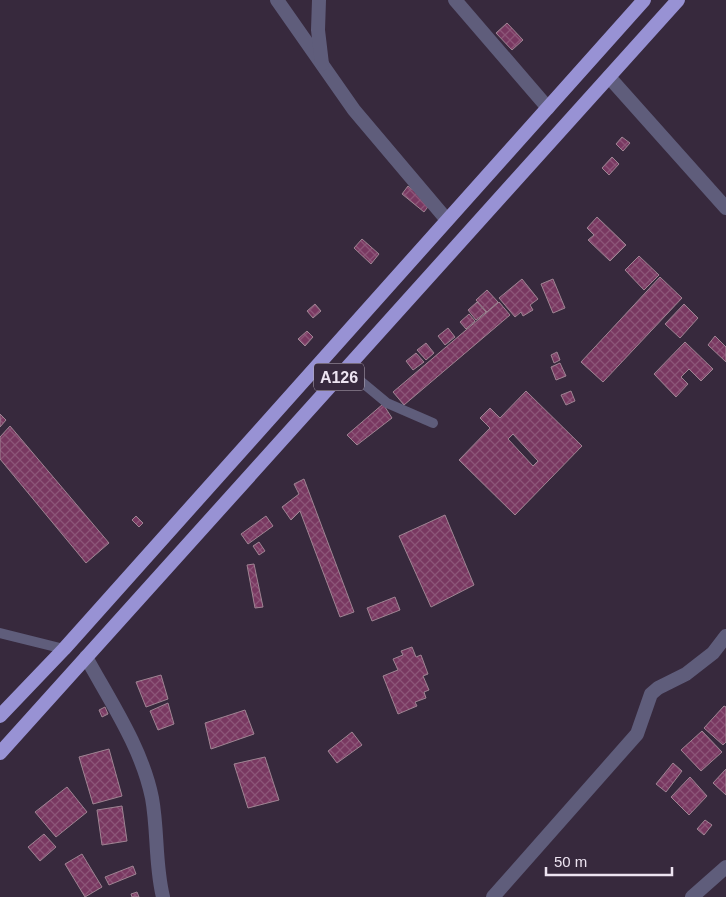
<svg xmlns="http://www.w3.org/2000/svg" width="726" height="897" viewBox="0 0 726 897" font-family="Arial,sans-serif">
<defs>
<pattern id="building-cross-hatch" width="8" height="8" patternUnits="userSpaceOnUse" patternTransform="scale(1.25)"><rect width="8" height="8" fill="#793861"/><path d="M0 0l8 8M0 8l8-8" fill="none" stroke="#8c5578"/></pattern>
</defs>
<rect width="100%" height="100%" fill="#37293d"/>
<g fill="url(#building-cross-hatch)" stroke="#9f8493" fill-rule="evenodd">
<path d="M507,23L523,40L512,50L496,33Z"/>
<path d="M622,137L630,143L623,151L616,144Z"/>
<path d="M612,157L619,164L609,175L602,168Z"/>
<path d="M408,186L430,204L424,212L402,194Z"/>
<path d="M597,217L626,245L610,261L588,240L594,235L587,228Z"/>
<path d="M362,239L379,254L371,264L354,248Z"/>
<path d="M639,256L659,275L644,290L625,270Z"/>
<path d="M660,277L682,298L603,382L581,362Z"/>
<path d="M522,279L538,299L530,305L533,310L523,316L521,312L515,317L499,298Z"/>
<path d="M553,279L565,308L553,313L541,284Z"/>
<path d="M487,290L498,302L487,312L476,300Z"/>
<path d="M477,302L486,312L476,320L468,310Z"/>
<path d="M499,302L510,315L404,405L393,392Z"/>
<path d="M315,304L321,311L313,318L307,311Z"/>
<path d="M684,304L698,318L680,338L665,324Z"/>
<path d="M469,314L475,321L466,329L460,322Z"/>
<path d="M448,328L455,337L445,345L438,336Z"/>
<path d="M307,331L313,337L305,346L298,339Z"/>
<path d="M715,336L726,347V362L708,345Z"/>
<path d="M685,342L713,369L701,381L689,369L681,377L688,384L676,397L654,374Z"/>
<path d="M426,343L434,353L426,360L417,350Z"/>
<path d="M557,352L560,360L554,363L551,355Z"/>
<path d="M416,353L424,362L413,370L406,361Z"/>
<path d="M560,363L566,376L556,380L551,367Z"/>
<path d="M526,391L582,446L515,515L459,460L490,428L480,418L490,408L500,418ZM513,434L538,461L533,466L508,439Z"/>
<path d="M571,391L575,401L566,405L561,395Z"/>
<path d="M383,404L392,418L357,445L347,435Z"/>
<path d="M0,414L6,420L0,427Z"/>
<path d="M10,426L109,543L86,563L0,459V437Z"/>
<path d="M304,479L354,612L340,617L300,511L291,520L282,507L299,494L294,484Z"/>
<path d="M445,515L474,585L431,607L399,536Z"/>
<path d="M136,516L143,523L139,527L132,520Z"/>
<path d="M266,516L273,526L248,544L241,534Z"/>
<path d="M259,542L265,551L259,555L253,546Z"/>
<path d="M254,564L263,607L255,608L247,565Z"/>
<path d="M395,597L400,610L372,621L367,608Z"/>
<path d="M412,647L416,657L421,655L428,674L423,676L429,690L424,692L426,698L415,702L417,706L398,714L383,676L398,670L393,659L403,655L401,651Z"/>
<path d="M161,675L168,699L146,707L136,682Z"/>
<path d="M168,703L174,724L158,730L150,711Z"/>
<path d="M724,706L726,707V742L723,745L704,728Z"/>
<path d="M105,707L108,714L102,717L99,710Z"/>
<path d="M245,710L254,734L211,749L205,723Z"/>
<path d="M702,731L722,752L701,771L681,750Z"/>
<path d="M352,732L362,745L337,763L328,751Z"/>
<path d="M109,749L122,796L93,804L79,757Z"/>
<path d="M265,757L279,800L248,808L234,764Z"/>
<path d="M673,763L682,771L666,792L656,784Z"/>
<path d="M726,769V795L713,783Z"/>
<path d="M690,777L707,796L689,815L671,797Z"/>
<path d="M67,787L87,812L56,837L35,812Z"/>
<path d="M122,806L127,841L102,845L97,810Z"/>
<path d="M705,820L712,825L704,835L697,829Z"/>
<path d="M44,834L56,847L40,861L28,847Z"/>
<path d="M82,854L102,887L85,897L65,864Z"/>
<path d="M133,866L136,874L109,885L105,877Z"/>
<path d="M137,892L139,897H132L131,894Z"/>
</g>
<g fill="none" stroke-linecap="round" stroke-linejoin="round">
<g stroke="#5f5d7b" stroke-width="10">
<path d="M346,369L387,403L433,423"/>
<path d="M0,633L64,649"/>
</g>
<g stroke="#5f5d7b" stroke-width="14">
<path d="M277,0L354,110L447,220"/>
<path d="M319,0L318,30L322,64"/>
<path d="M455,0L548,108"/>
<path d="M609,77L726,208"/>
<path d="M86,657C110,701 142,748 152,798C158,831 155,865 163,897"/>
<path d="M493,897L637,734L651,694L658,688L686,674L713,653L726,636"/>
<path d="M692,897L726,867"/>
</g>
<g stroke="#9892d4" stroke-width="14">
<path d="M0,716L64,649L644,0"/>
<path d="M0,753L678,0"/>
</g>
</g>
<g text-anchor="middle" stroke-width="4.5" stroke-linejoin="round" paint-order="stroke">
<rect fill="#37293d" stroke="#b6acbb" stroke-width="1" x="314" y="363.5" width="50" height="27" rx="4"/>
<g font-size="16" font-weight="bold" fill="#ede4f1">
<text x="339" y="383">A126</text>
</g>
</g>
<path d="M546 867v8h126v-8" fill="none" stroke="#ede4f1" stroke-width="2.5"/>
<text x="554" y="867" font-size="15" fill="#ede4f1" stroke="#37293d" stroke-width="4" paint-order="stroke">50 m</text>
</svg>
